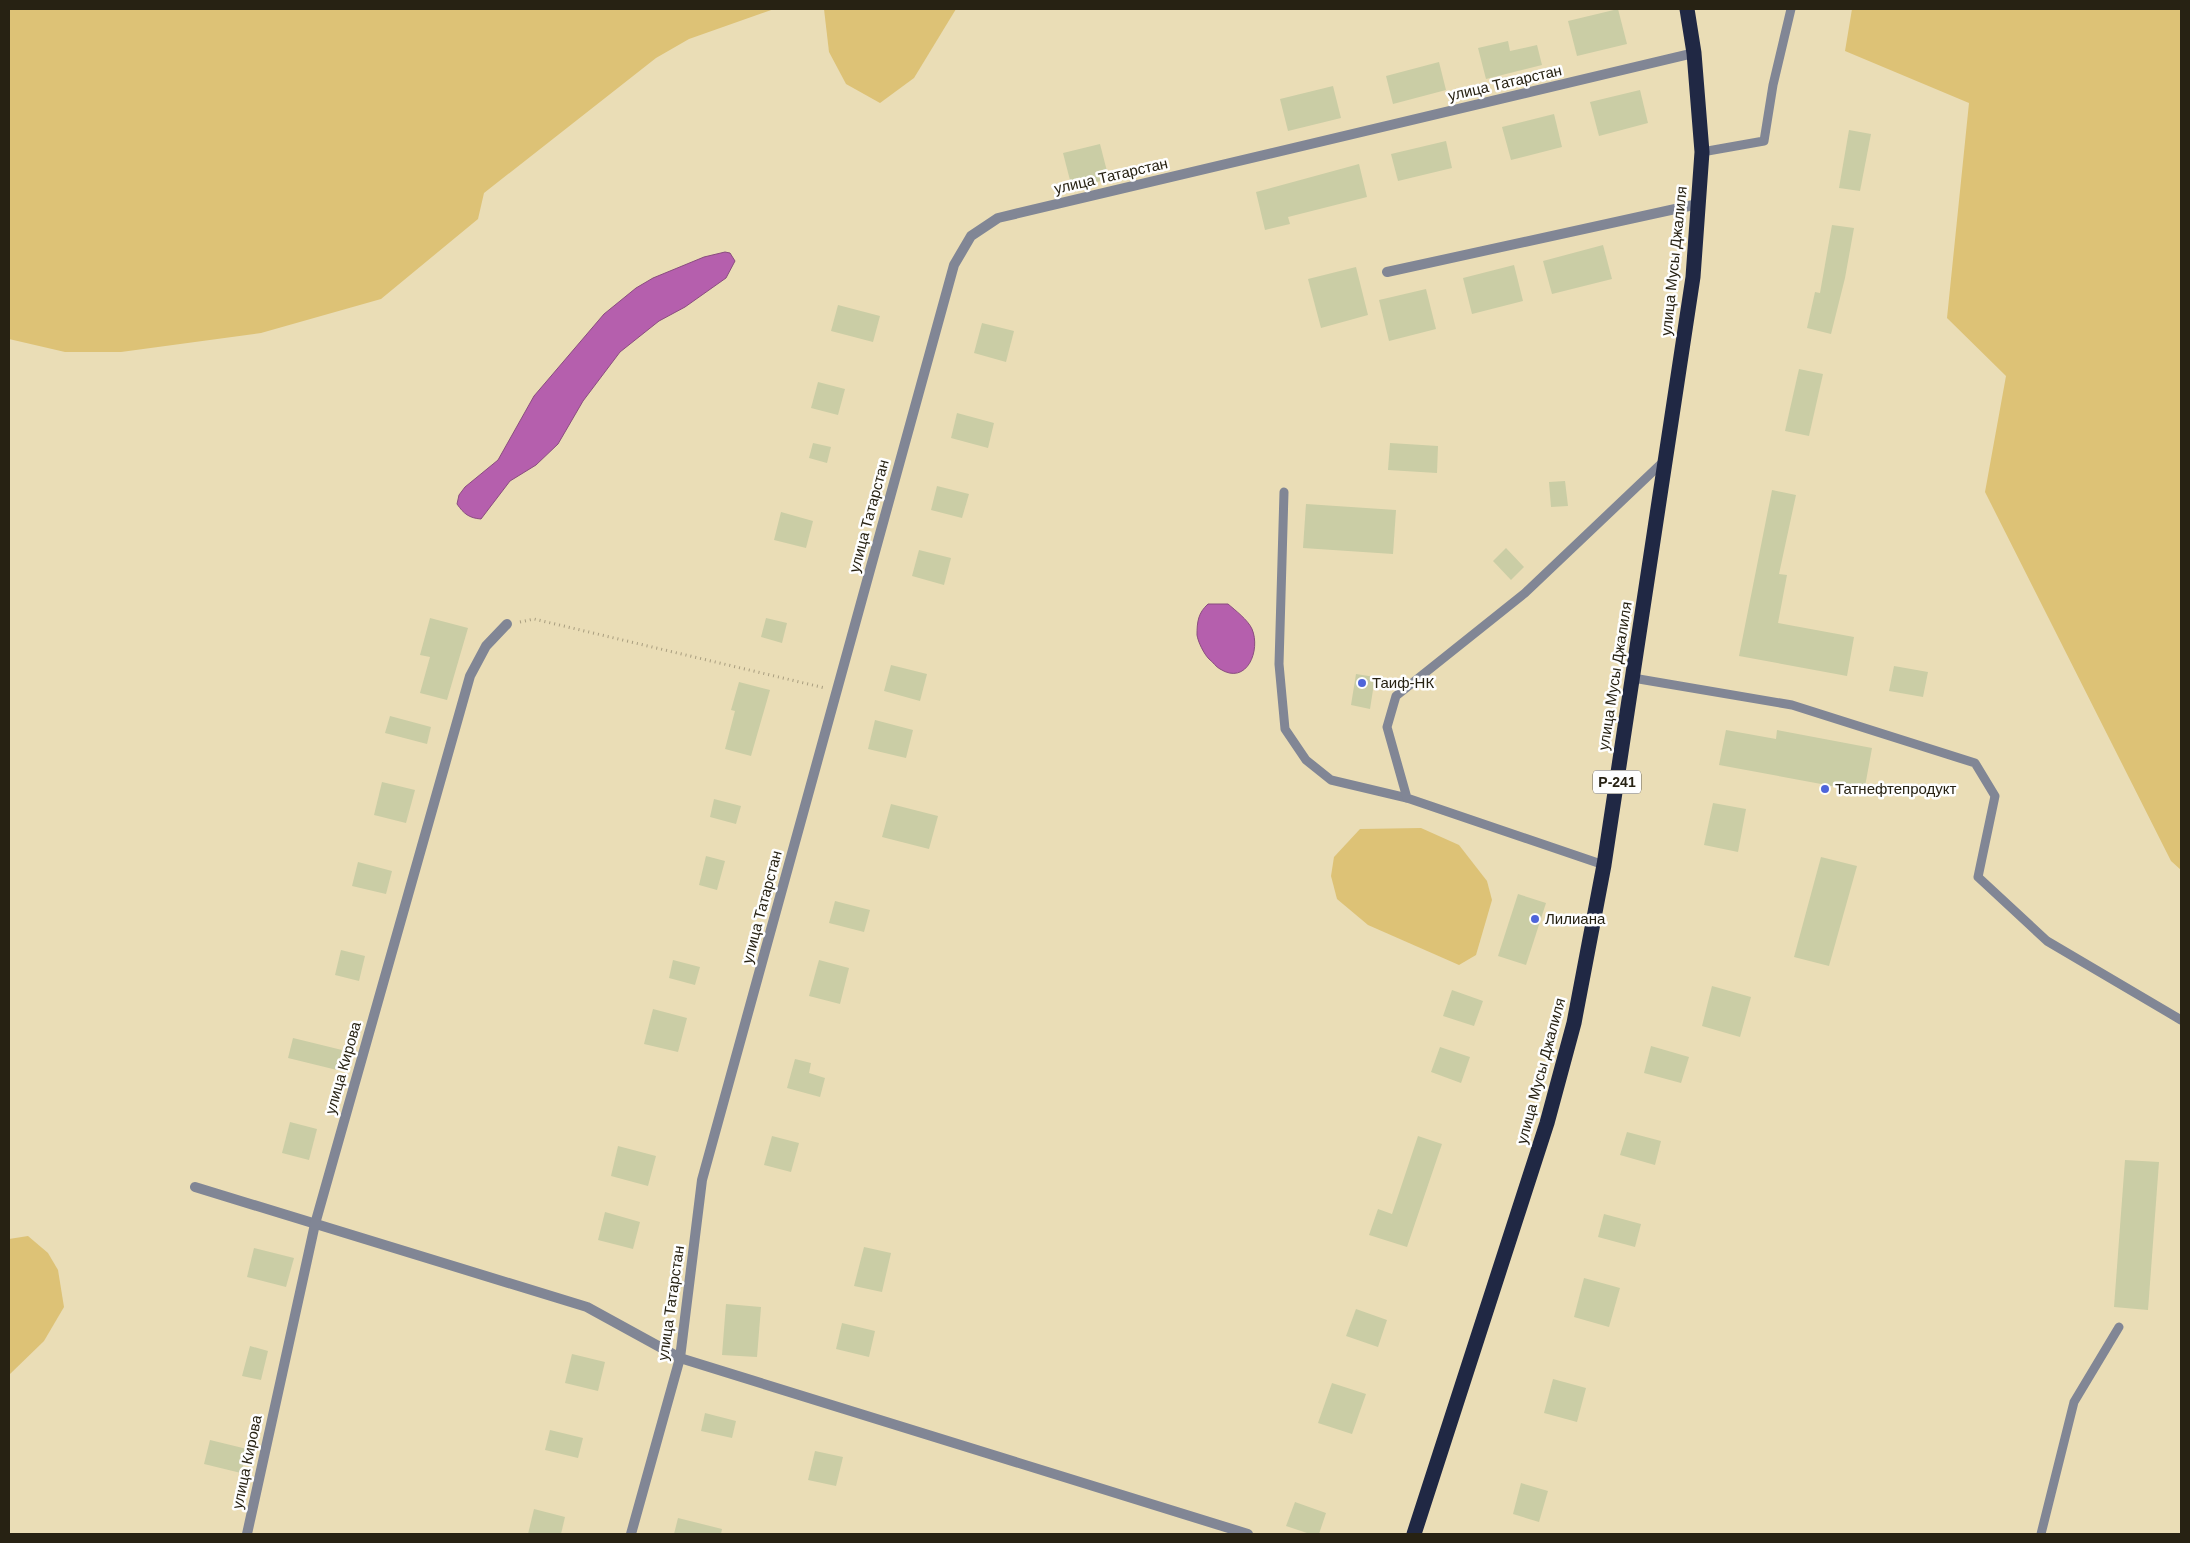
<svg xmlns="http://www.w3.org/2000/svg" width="2190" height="1543" viewBox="0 0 2190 1543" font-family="Helvetica,sans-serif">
<rect width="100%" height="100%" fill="#eaddb6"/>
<g fill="#ddc276">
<path d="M9,9H774L689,39L656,58L484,193L478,219L381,299L261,333L121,352H65L9,339Z"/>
<path d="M824,9H956L914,78L880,103L846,84L829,52Z"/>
<path d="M1852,9H2181V870L2171,861L1985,492L2006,376L1947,318L1969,103L1845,51Z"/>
<path d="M1421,828L1459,845L1487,881L1492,900L1476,955L1459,965L1368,925L1337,899L1331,876L1334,857L1360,829Z"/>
<path d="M28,1236L48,1253L58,1270L64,1307L44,1341L9,1375V1239Z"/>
</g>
<g fill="#b55fad" stroke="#8a4d7f">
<path d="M725,252L730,253L735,261L726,278L685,307L659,321L620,352L583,401L558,444L536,465L510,481L481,519C469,518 464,514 457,504L459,495L465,487L498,460L534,396L604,314L636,288L653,278L704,257Z"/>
<path d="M1208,604H1228C1235,610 1248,620 1252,629C1261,650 1247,686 1220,669C1216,667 1213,662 1209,659C1204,654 1198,642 1197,635C1197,622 1198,613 1208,604Z"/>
</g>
<g fill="#cacda5">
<path d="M1618,9L1627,44L1577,56L1568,21Z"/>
<path d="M1508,41L1510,51L1537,45L1542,65L1486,79L1478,48Z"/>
<path d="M1439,62L1446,90L1393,104L1386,76Z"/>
<path d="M1333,86L1341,118L1288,131L1280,99Z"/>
<path d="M1640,90L1648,123L1599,136L1590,102Z"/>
<path d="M1554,114L1562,147L1511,160L1502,127Z"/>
<path d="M1849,130L1871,134L1860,191L1839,188Z"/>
<path d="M1446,141L1452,168L1398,181L1391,154Z"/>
<path d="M1100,144L1109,179L1072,188L1063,153Z"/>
<path d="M1359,164L1367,197L1288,217L1290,224L1265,230L1256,192Z"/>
<path d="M1832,225L1854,228L1845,278L1831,334L1807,328L1815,292L1820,293Z"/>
<path d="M1603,245L1612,279L1552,294L1543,261Z"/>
<path d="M1514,265L1523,301L1472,314L1463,278Z"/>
<path d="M1356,267L1368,315L1321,328L1308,279Z"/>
<path d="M1426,289L1436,329L1389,341L1379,300Z"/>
<path d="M838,305L880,316L873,342L831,331Z"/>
<path d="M982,323L1014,331L1006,362L974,353Z"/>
<path d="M1799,369L1823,374L1809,436L1785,431Z"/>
<path d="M818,382L845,389L838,415L811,408Z"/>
<path d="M957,413L994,423L988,448L951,438Z"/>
<path d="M813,443L831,447L827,463L809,458Z"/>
<path d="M1390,443L1438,446L1437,473L1388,470Z"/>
<path d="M1565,481L1568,506L1551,507L1549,482Z"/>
<path d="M937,486L969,494L962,518L931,510Z"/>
<path d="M1772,490L1796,495L1779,574L1787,575L1778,623L1854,637L1847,676L1739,656Z"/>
<path d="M1306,504L1396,510L1393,554L1303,548Z"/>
<path d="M781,512L813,521L806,548L774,540Z"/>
<path d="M1506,548L1524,567L1511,580L1493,561Z"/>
<path d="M919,550L951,558L944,585L912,576Z"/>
<path d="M430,618L468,628L447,700L420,693L430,657L420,655Z"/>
<path d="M766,618L787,623L782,643L761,637Z"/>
<path d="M891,665L927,674L920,701L884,691Z"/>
<path d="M1894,666L1928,672L1923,697L1889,691Z"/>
<path d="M1356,674L1375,677L1370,709L1351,705Z"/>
<path d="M739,682L770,690L751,756L725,749L735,711L731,710Z"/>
<path d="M390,716L431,727L427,744L385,733Z"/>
<path d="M875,720L913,730L906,758L868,749Z"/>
<path d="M1726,730L1776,739L1777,730L1872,748L1864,792L1719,765Z"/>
<path d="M382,782L415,790L406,823L374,815Z"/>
<path d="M714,799L741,806L736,824L710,817Z"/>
<path d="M1713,803L1746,809L1738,852L1704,845Z"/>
<path d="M891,804L938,816L929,849L882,837Z"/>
<path d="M706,856L725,861L717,890L699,885Z"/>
<path d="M1821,857L1857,866L1829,966L1794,957Z"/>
<path d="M358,862L392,871L386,894L352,886Z"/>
<path d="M1518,894L1546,903L1526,965L1498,956Z"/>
<path d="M835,901L870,910L864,932L829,923Z"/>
<path d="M341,950L365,956L359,981L335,975Z"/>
<path d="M673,960L700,967L695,985L669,978Z"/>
<path d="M819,960L849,968L840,1004L809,996Z"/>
<path d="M1712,986L1751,997L1740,1037L1702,1026Z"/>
<path d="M1452,990L1483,1001L1474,1026L1443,1016Z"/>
<path d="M653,1009L687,1018L678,1052L644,1044Z"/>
<path d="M293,1038L342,1050L337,1070L288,1058Z"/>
<path d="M1651,1046L1689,1057L1681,1083L1644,1073Z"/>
<path d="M1440,1047L1470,1057L1461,1083L1431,1072Z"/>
<path d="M795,1059L811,1063L809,1073L825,1078L820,1097L787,1088Z"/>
<path d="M290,1122L317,1129L309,1160L282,1153Z"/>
<path d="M1627,1132L1661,1141L1655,1165L1620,1155Z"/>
<path d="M772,1136L799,1143L791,1172L764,1165Z"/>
<path d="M1418,1136L1442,1144L1407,1247L1369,1235L1378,1209L1392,1214Z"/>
<path d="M618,1146L656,1156L648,1186L611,1176Z"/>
<path d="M2125,1160L2159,1162L2148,1310L2114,1307Z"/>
<path d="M605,1212L640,1222L633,1249L598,1240Z"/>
<path d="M1604,1214L1641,1224L1635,1247L1598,1237Z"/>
<path d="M864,1247L891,1253L882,1292L854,1286Z"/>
<path d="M254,1248L294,1258L286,1287L247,1277Z"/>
<path d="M1584,1278L1620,1288L1609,1327L1574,1317Z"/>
<path d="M726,1304L761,1307L757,1357L722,1355Z"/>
<path d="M1356,1309L1387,1320L1378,1347L1346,1336Z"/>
<path d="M842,1323L875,1331L869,1357L836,1349Z"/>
<path d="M250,1346L268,1351L261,1380L242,1376Z"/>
<path d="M572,1354L605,1362L598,1391L565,1383Z"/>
<path d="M1553,1379L1586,1388L1577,1422L1544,1413Z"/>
<path d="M1332,1383L1366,1394L1352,1434L1318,1423Z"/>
<path d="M705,1413L736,1421L732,1438L701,1431Z"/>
<path d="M550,1430L583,1438L578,1458L545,1450Z"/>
<path d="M210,1440L247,1449L241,1473L204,1464Z"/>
<path d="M815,1451L843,1457L836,1486L808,1480Z"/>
<path d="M1521,1483L1548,1491L1539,1522L1513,1514Z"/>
<path d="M1295,1502L1326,1513L1319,1534H1310L1286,1526Z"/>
<path d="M534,1509L565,1517L561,1534H528Z"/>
<path d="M678,1518L722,1529L721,1534H674Z"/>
</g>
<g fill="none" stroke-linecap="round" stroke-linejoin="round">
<path stroke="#a89d7f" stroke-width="3" stroke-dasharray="1 4" stroke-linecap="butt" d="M520,622L534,619L825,688"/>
<g stroke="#818695" stroke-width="9">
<path d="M1702,152L1764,141L1773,85L1791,9"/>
<path d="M1284,492L1279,664L1285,729L1306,760L1331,780L1407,798"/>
<path d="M1633,678L1792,705L1975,763L1995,796L1978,877L2047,941L2181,1020"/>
<path d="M1604,865L1407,798L1387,727L1396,696L1525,593L1664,461"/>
<path d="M2041,1534L2074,1402L2119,1327"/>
</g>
<g stroke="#818695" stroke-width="10">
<path d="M1387,272L1698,204"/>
<path d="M195,1187L587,1307L680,1358L1248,1534"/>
<path d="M247,1534L315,1224L470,676L486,646L507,624"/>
<path d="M631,1534L680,1358L702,1180L954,265L971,236L998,218L1694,53"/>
</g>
<path stroke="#202844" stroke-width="15" d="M1414,1534L1547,1123L1574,1023L1604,865L1693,277L1702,152L1694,53L1687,9"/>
</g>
<g fill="#4e65da" stroke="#fefefe" stroke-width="2">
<circle cx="1362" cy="683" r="5"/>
<circle cx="1825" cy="789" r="5"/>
<circle cx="1535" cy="919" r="5"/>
</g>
<g text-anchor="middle" stroke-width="5" stroke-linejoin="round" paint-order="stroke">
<rect fill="#fefefe" stroke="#68645a" stroke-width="1" x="1593" y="770.5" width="48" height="23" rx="4"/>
<g font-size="14" font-weight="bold" fill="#272213">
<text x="1617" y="787">Р-241</text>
</g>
<g font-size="15" fill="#272213" stroke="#fefefe">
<text transform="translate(1505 83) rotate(-13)" y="5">улица Татарстан</text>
<text transform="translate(1111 176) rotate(-13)" y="5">улица Татарстан</text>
<text transform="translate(1674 261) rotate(-84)" y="5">улица Мусы Джалиля</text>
<text transform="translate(869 516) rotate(-75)" y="5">улица Татарстан</text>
<text transform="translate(1615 676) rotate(-81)" y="5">улица Мусы Джалиля</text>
<text transform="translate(762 907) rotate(-75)" y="5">улица Татарстан</text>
<text transform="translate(343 1068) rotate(-74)" y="5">улица Кирова</text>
<text transform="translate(1541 1071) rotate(-75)" y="5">улица Мусы Джалиля</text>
<text transform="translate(671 1303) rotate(-82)" y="5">улица Татарстан</text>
<text transform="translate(247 1462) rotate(-78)" y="5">улица Кирова</text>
</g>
<g font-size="15" fill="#272213" stroke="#fefefe" text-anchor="start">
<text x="1372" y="688">Таиф-НК</text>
<text x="1835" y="794">Татнефтепродукт</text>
<text x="1545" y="924">Лилиана</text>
</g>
</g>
<rect width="2190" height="1543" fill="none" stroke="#272213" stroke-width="20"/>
</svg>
